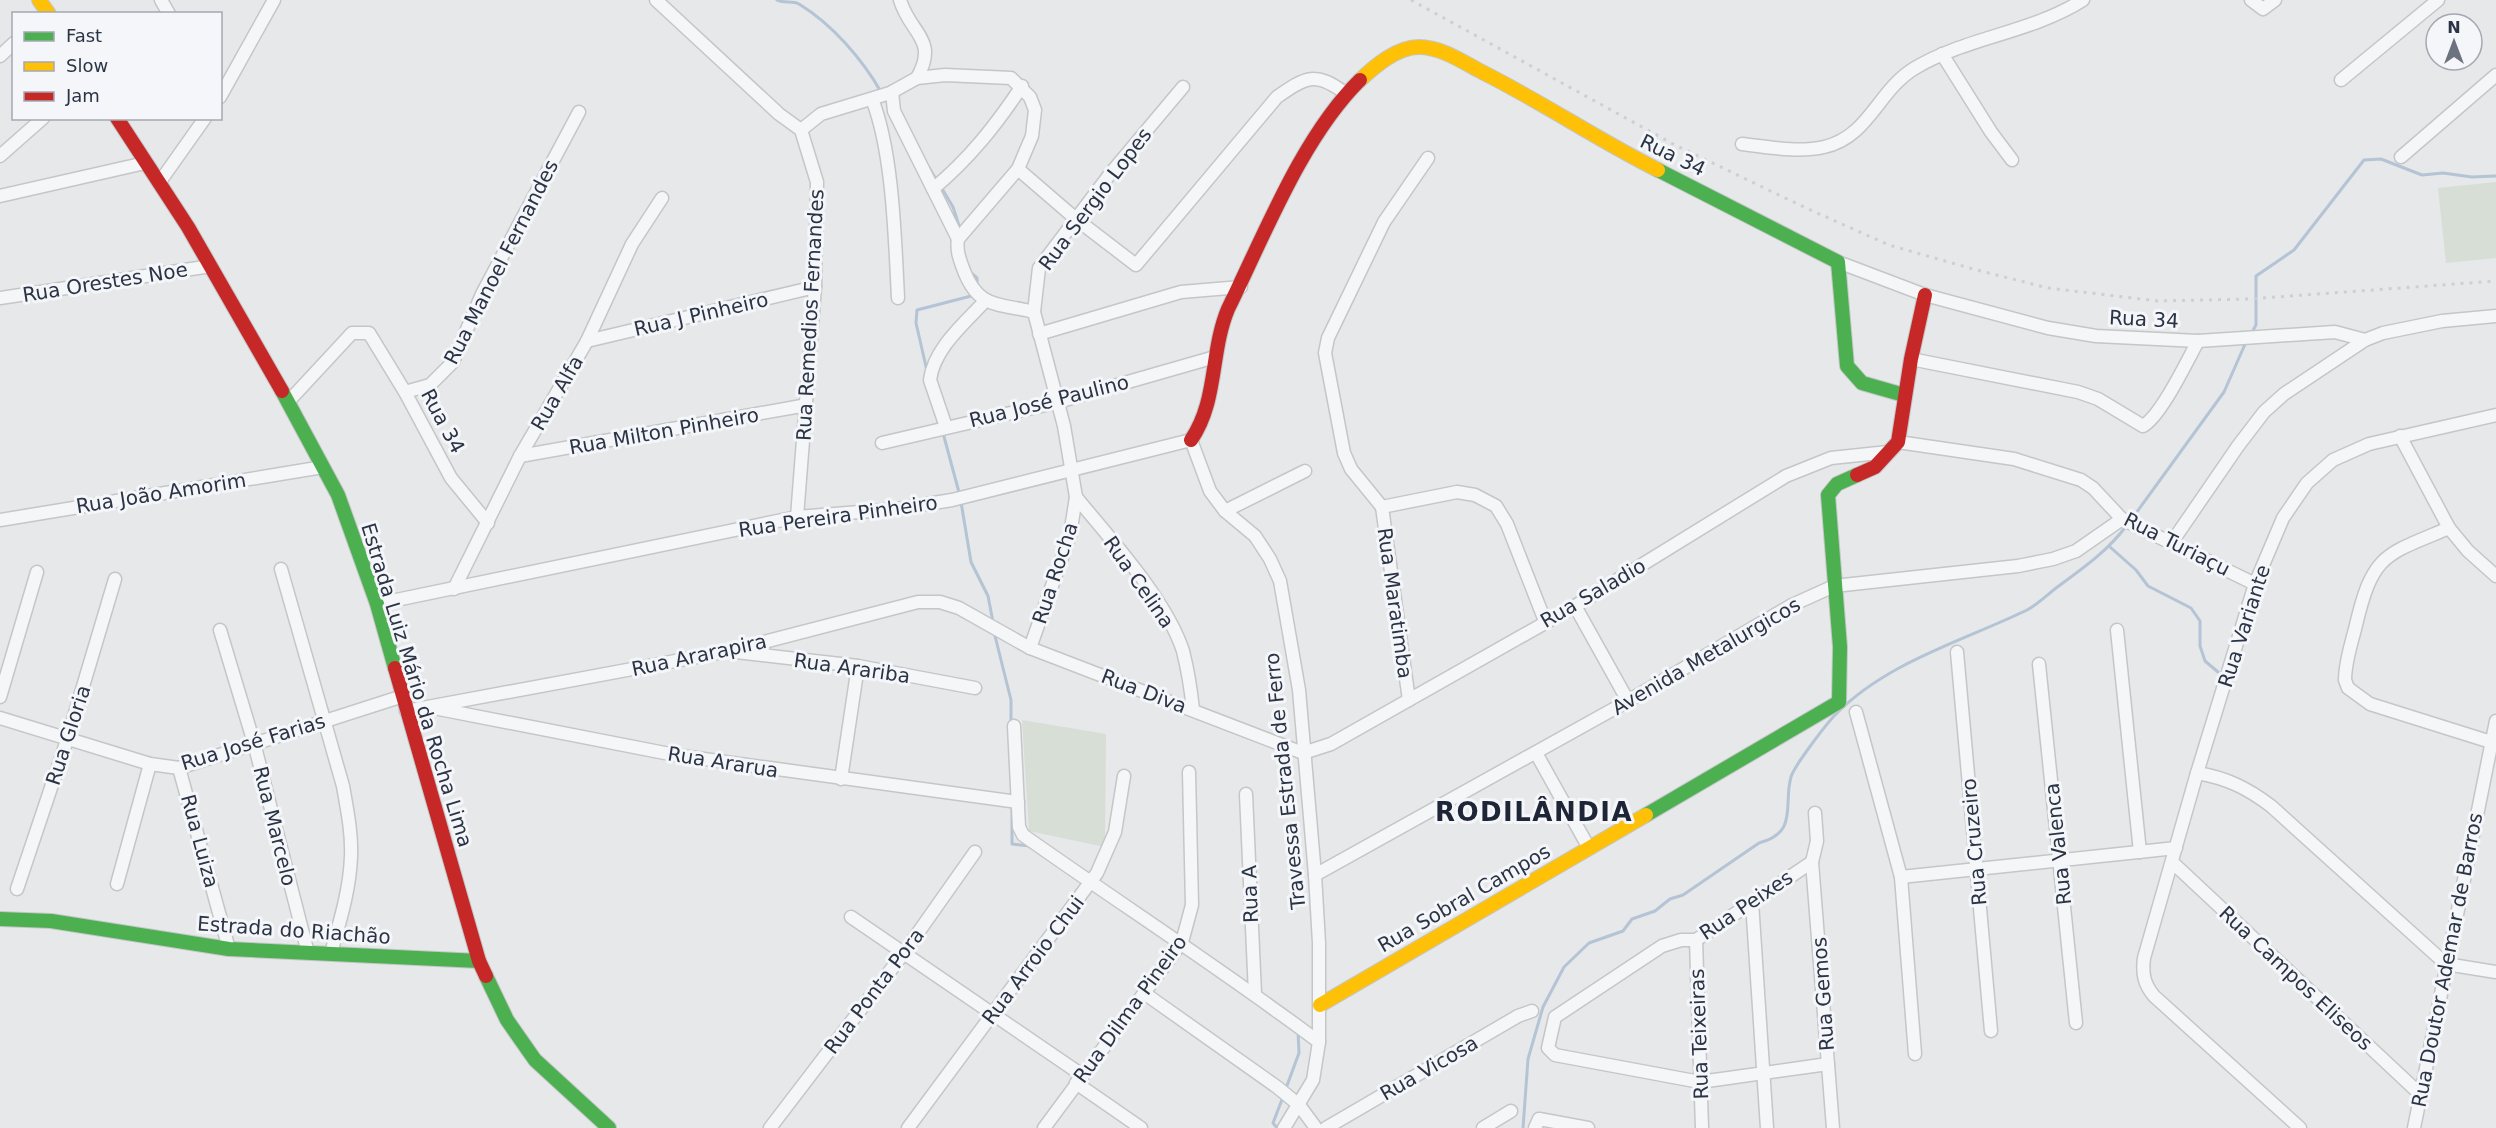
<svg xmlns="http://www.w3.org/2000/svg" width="2496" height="1128" viewBox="0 0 2496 1128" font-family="'DejaVu Sans',sans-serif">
<rect width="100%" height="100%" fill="#e6e8ea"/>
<g fill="#d6ded6">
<path d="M2496,182V258L2446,263L2438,188Z"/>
<path d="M1022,720L1106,734L1105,847L1029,831Z"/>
</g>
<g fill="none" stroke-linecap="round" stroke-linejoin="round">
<g stroke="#b4c4d5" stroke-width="3">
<path d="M777,0C784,4 793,0 799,4C832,24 863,60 881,92"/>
<path d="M928,166L937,181"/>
<path d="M941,187L953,207L960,229"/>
<path d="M970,272L977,278V284"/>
<path d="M2251,334L2256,325V276L2294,250L2364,160L2381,159L2422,175L2443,173L2472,177L2496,176"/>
<path d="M927,371L916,323L917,310L975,295"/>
<path d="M943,433L960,496"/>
<path d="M961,502L971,562L988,596L993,622"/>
<path d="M2131,520L2224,392L2246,342"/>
<path d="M2110,547L2136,570L2148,586L2191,608L2200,621V646L2205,661L2218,672"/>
<path d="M994,632L1011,700V725"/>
<path d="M1012,804V844L1030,846"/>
<path d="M1285,1091L1299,1053L1298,1031"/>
<path d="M1277,1128L1273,1123L1283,1097"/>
<path d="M1523,1128L1528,1059L1543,1007L1564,967L1589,943L1623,931L1632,919L1655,911L1670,899L1683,895L1759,843C1799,833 1783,804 1791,777C1794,766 1827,723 1836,714C1887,662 1963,641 2027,610C2037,605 2047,595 2056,588C2082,569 2108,551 2127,525"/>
</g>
<defs>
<g id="street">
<path d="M161,0L169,14"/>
<path d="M656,0L779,114L801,130L817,182L815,287L797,517"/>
<path d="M900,0C910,34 939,39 917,78"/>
<path d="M2251,0L2263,9L2275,0"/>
<path d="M1942,54L1991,132L2012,160"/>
<path d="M0,56L14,43"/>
<path d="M2341,80L2438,0"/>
<path d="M892,92L894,111L958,239"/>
<path d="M220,97L274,0"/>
<path d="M872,99C893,152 895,240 898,298"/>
<path d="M801,130L821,114L890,93L917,78L945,75L1011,78L1030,97L1035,110L1032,136L1018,169L958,239C956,251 960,260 964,271C979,309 998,303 1034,312"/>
<path d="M1742,144C1768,147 1798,153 1824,147C1869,137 1878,90 1915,68C1967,37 2031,33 2083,0"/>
<path d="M0,156L43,118"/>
<path d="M2401,157L2496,75"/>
<path d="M1018,169L1076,219L1136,265L1277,97C1306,77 1315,71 1345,93"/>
<path d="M159,183L205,118"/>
<path d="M933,189C970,158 996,125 1022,86"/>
<path d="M0,196L145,163"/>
<path d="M1838,262L1925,295L2048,328L2096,336L2198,341L2335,332L2365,340"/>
<path d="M0,298L211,266"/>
<path d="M1039,334L1181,292L1241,287"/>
<path d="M587,341L815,287"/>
<path d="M1911,359L2078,392L2098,399L2143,426C2161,416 2187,361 2198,341"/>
<path d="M405,392L430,385L453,362L482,294L579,112"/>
<path d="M288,402L352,333H369L405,392L451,478L488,523"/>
<path d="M946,427L930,380C934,348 965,323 986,300"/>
<path d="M2400,436L2449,528L2468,551L2496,576"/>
<path d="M1898,442L2014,459L2081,480L2093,488L2122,519L2255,584"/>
<path d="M882,443L1058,402L1215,357"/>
<path d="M520,456L807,405"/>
<path d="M1076,497C1111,540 1166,599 1183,651C1188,671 1191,690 1193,710"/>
<path d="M1382,507L1351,469L1344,453L1325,353L1328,338L1384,222L1428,158"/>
<path d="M1382,507L1457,492L1475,495L1496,506L1507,524L1545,621"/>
<path d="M1382,507L1409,700"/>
<path d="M1225,511L1305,471"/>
<path d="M0,520L323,467"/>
<path d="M2449,528C2385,555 2373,553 2356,625C2352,642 2345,661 2345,680L2348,688L2370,704L2491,742"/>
<path d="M2172,542L2238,446L2264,412L2284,394L2365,340L2383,333L2442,321L2496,316"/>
<path d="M281,569L343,786C347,809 352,833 351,856C350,889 340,921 331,953"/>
<path d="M454,589L520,456L587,341L632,244L662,198"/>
<path d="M377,604L797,517L897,509L952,500L1191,440L1210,491L1225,511L1255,536L1270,559L1280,581L1299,690L1315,875L1319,943V1042L1313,1080L1284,1128"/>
<path d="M1575,606L1628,701"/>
<path d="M220,630L254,743L308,953"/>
<path d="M2117,630L2140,852"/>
<path d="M1030,648L1070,535L1076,497L1064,426L1034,312L1039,268L1110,174L1183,87"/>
<path d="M736,652L858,666L975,688"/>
<path d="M1957,652L1991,1031"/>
<path d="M2039,664L2076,1023"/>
<path d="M0,697L37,572"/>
<path d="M439,709L675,755L1018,802"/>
<path d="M406,711L729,651L918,602H940L959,608L1030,648L1303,753"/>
<path d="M1856,712L1901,877L1915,1054"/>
<path d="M0,718L150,764L179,768L403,696"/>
<path d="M1014,726L1019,827L1023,835C1122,905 1223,970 1319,1042"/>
<path d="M1303,753L1331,744L1575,606L1786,476L1831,458L1888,452"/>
<path d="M1536,753L1589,848"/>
<path d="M179,768L229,949"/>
<path d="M2197,773C2227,778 2247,788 2271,806L2446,964L2496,972"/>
<path d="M841,779L858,666"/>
<path d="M1246,794L1255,994"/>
<path d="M1812,862L1696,940H1681L1662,946L1555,1017L1548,1048L1555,1055L1700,1082L1828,1064"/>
<path d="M1812,862L1833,1128"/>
<path d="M1812,862L1817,841L1815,813"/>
<path d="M2172,862L2420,1094"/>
<path d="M1315,875L1628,701L1792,605L1834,586L2018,566L2053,559L2076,551L2122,519"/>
<path d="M1901,877L2176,848"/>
<path d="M117,884L150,764"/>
<path d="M17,889L67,740L115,579"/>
<path d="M1752,902L1767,1128"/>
<path d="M851,917L1082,1075"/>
<path d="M1696,940L1702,1128"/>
<path d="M1144,993L1277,1087L1299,1105L1316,1128"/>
<path d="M1076,1083L1141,1128"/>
<path d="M770,1128L903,954L975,852"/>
<path d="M908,1128L1097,873L1115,832L1124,776"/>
<path d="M1044,1128L1182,942L1192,905L1189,772"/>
<path d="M1326,1128L1518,1016L1532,1011"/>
<path d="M1483,1128L1511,1111"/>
<path d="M1535,1128L1539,1119L1588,1128"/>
<path d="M2300,1128L2154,996C2144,984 2142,974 2144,958L2197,773L2255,584L2283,518L2307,483L2333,460L2369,444L2496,415"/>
<path d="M2414,1128L2496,721"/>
</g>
<g id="fast">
<path d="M1658,170L1838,262L1847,366L1862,383L1904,395"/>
<path d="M282,391L338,495L377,604L395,668"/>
<path d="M1646,815L1839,702L1840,647L1828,495L1837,484L1857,475"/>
<path d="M0,919L51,921L229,949L479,961"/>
<path d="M486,976L507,1020L535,1060L609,1128"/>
</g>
<g id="slow">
<path d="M39,0L49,14"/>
<path d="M1360,80C1375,66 1397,47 1419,47C1441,47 1463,62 1482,72C1542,102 1598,140 1658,170"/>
<path d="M1320,1005L1646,815"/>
</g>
<g id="jam">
<path d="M117,118L188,227L282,391"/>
<path d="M1191,440C1218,401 1210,352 1228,309C1264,236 1302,137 1360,80"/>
<path d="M1857,475L1875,467L1898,442L1911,359L1925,295"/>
<path d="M395,668L479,961L486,976"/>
</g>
</defs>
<use href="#street" stroke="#c4c6c8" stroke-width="15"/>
<use href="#fast" stroke="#c4c6c8" stroke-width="16"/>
<use href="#slow" stroke="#c4c6c8" stroke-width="16"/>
<use href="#jam" stroke="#c4c6c8" stroke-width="16"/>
<use href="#street" stroke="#f5f6f7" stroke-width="12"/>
<use href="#fast" stroke="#4caf50" stroke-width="14"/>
<use href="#slow" stroke="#ffc107" stroke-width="14"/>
<use href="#jam" stroke="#c62828" stroke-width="14"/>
<path stroke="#cecfd2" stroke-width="3" stroke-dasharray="3 6" stroke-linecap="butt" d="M1411,0L1673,144L1806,208L1889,245L1973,269L2048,288L2158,301L2249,299L2496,281"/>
</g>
<g text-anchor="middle" stroke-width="6" stroke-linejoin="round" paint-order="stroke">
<g font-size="20" fill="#2b3445" stroke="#f4f6f9">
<text transform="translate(1673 155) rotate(26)" y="7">Rua 34</text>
<text transform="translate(1095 199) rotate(-53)" y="7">Rua Sergio Lopes</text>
<text transform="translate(501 262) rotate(-63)" y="7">Rua Manoel Fernandes</text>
<text transform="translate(105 282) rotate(-9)" y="7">Rua Orestes Noe</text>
<text transform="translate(701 314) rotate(-13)" y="7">Rua J Pinheiro</text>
<text transform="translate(810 315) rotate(-87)" y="7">Rua Remedios Fernandes</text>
<text transform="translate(2144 319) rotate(3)" y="7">Rua 34</text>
<text transform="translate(557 393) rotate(-60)" y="7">Rua Alfa</text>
<text transform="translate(1049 401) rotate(-14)" y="7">Rua José Paulino</text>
<text transform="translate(443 421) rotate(62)" y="7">Rua 34</text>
<text transform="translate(664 431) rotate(-10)" y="7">Rua Milton Pinheiro</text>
<text transform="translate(161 493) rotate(-9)" y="7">Rua João Amorim</text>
<text transform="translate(838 516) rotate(-8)" y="7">Rua Pereira Pinheiro</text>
<text transform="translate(2177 544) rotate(27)" y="7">Rua Turiaçu</text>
<text transform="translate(1055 573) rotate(-72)" y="7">Rua Rocha</text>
<text transform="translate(1139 582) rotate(55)" y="7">Rua Celina</text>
<text transform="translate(1593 593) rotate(-30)" y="7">Rua Saladio</text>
<text transform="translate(1395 603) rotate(82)" y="7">Rua Maratimba</text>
<text transform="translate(2244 626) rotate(-72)" y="7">Rua Variante</text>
<text transform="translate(699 655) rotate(-12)" y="7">Rua Ararapira</text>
<text transform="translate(1706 656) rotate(-30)" y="7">Avenida Metalurgicos</text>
<text transform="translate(852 668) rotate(8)" y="7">Rua Arariba</text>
<text transform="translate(417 685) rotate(73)" y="7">Estrada Luiz Mário da Rocha Lima</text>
<text transform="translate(1144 691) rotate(21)" y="7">Rua Diva</text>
<text transform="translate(68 735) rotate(-72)" y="7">Rua Gloria</text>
<text transform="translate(253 742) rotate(-17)" y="7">Rua José Farias</text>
<text transform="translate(723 762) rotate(9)" y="7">Rua Ararua</text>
<text transform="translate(1285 781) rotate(-96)" y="7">Travessa Estrada de Ferro</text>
<text transform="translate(275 826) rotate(76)" y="7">Rua Marcelo</text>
<text transform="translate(200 841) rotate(75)" y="7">Rua Luiza</text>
<text transform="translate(1974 842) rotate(-95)" y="7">Rua Cruzeiro</text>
<text transform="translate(2058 844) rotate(-96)" y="7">Rua Valenca</text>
<text transform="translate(1250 894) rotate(-92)" y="7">Rua A</text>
<text transform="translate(1464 898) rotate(-30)" y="7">Rua Sobral Campos</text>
<text transform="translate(1746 905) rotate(-34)" y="7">Rua Peixes</text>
<text transform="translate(294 930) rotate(4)" y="7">Estrada do Riachão</text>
<text transform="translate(1033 960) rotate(-53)" y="7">Rua Arroio Chui</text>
<text transform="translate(2447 960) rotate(-79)" y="7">Rua Doutor Ademar de Barros</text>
<text transform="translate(2296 978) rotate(43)" y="7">Rua Campos Eliseos</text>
<text transform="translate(874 991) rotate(-53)" y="7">Rua Ponta Pora</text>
<text transform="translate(1823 994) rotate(-94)" y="7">Rua Gemos</text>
<text transform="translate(1130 1009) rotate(-54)" y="7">Rua Dilma Pineiro</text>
<text transform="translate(1699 1034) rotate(-92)" y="7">Rua Teixeiras</text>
<text transform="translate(1429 1068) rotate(-30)" y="7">Rua Vicosa</text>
</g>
<g font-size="26" font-weight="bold" letter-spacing="1.5" fill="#1d2536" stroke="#f4f6f9">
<text x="1534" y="821">RODILÂNDIA</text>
</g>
</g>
<rect x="12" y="12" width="210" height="108" fill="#f4f6f9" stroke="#a4a8b1" stroke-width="1.5"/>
<rect x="24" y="32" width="30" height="9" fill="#4caf50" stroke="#a4a8b1" stroke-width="1.5"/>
<text x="66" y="42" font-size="18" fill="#2b3445">Fast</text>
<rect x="24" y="62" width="30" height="9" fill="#ffc107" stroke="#a4a8b1" stroke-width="1.5"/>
<text x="66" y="72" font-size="18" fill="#2b3445">Slow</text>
<rect x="24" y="92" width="30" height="9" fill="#c62828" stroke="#a4a8b1" stroke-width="1.5"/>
<text x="66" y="102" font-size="18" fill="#2b3445">Jam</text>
<g transform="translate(2454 42)"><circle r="28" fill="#f4f6f9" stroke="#a4a8b1" stroke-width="1.5"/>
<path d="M0-4.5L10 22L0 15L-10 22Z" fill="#6c737f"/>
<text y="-9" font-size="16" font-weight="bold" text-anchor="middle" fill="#2b3445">N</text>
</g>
</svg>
